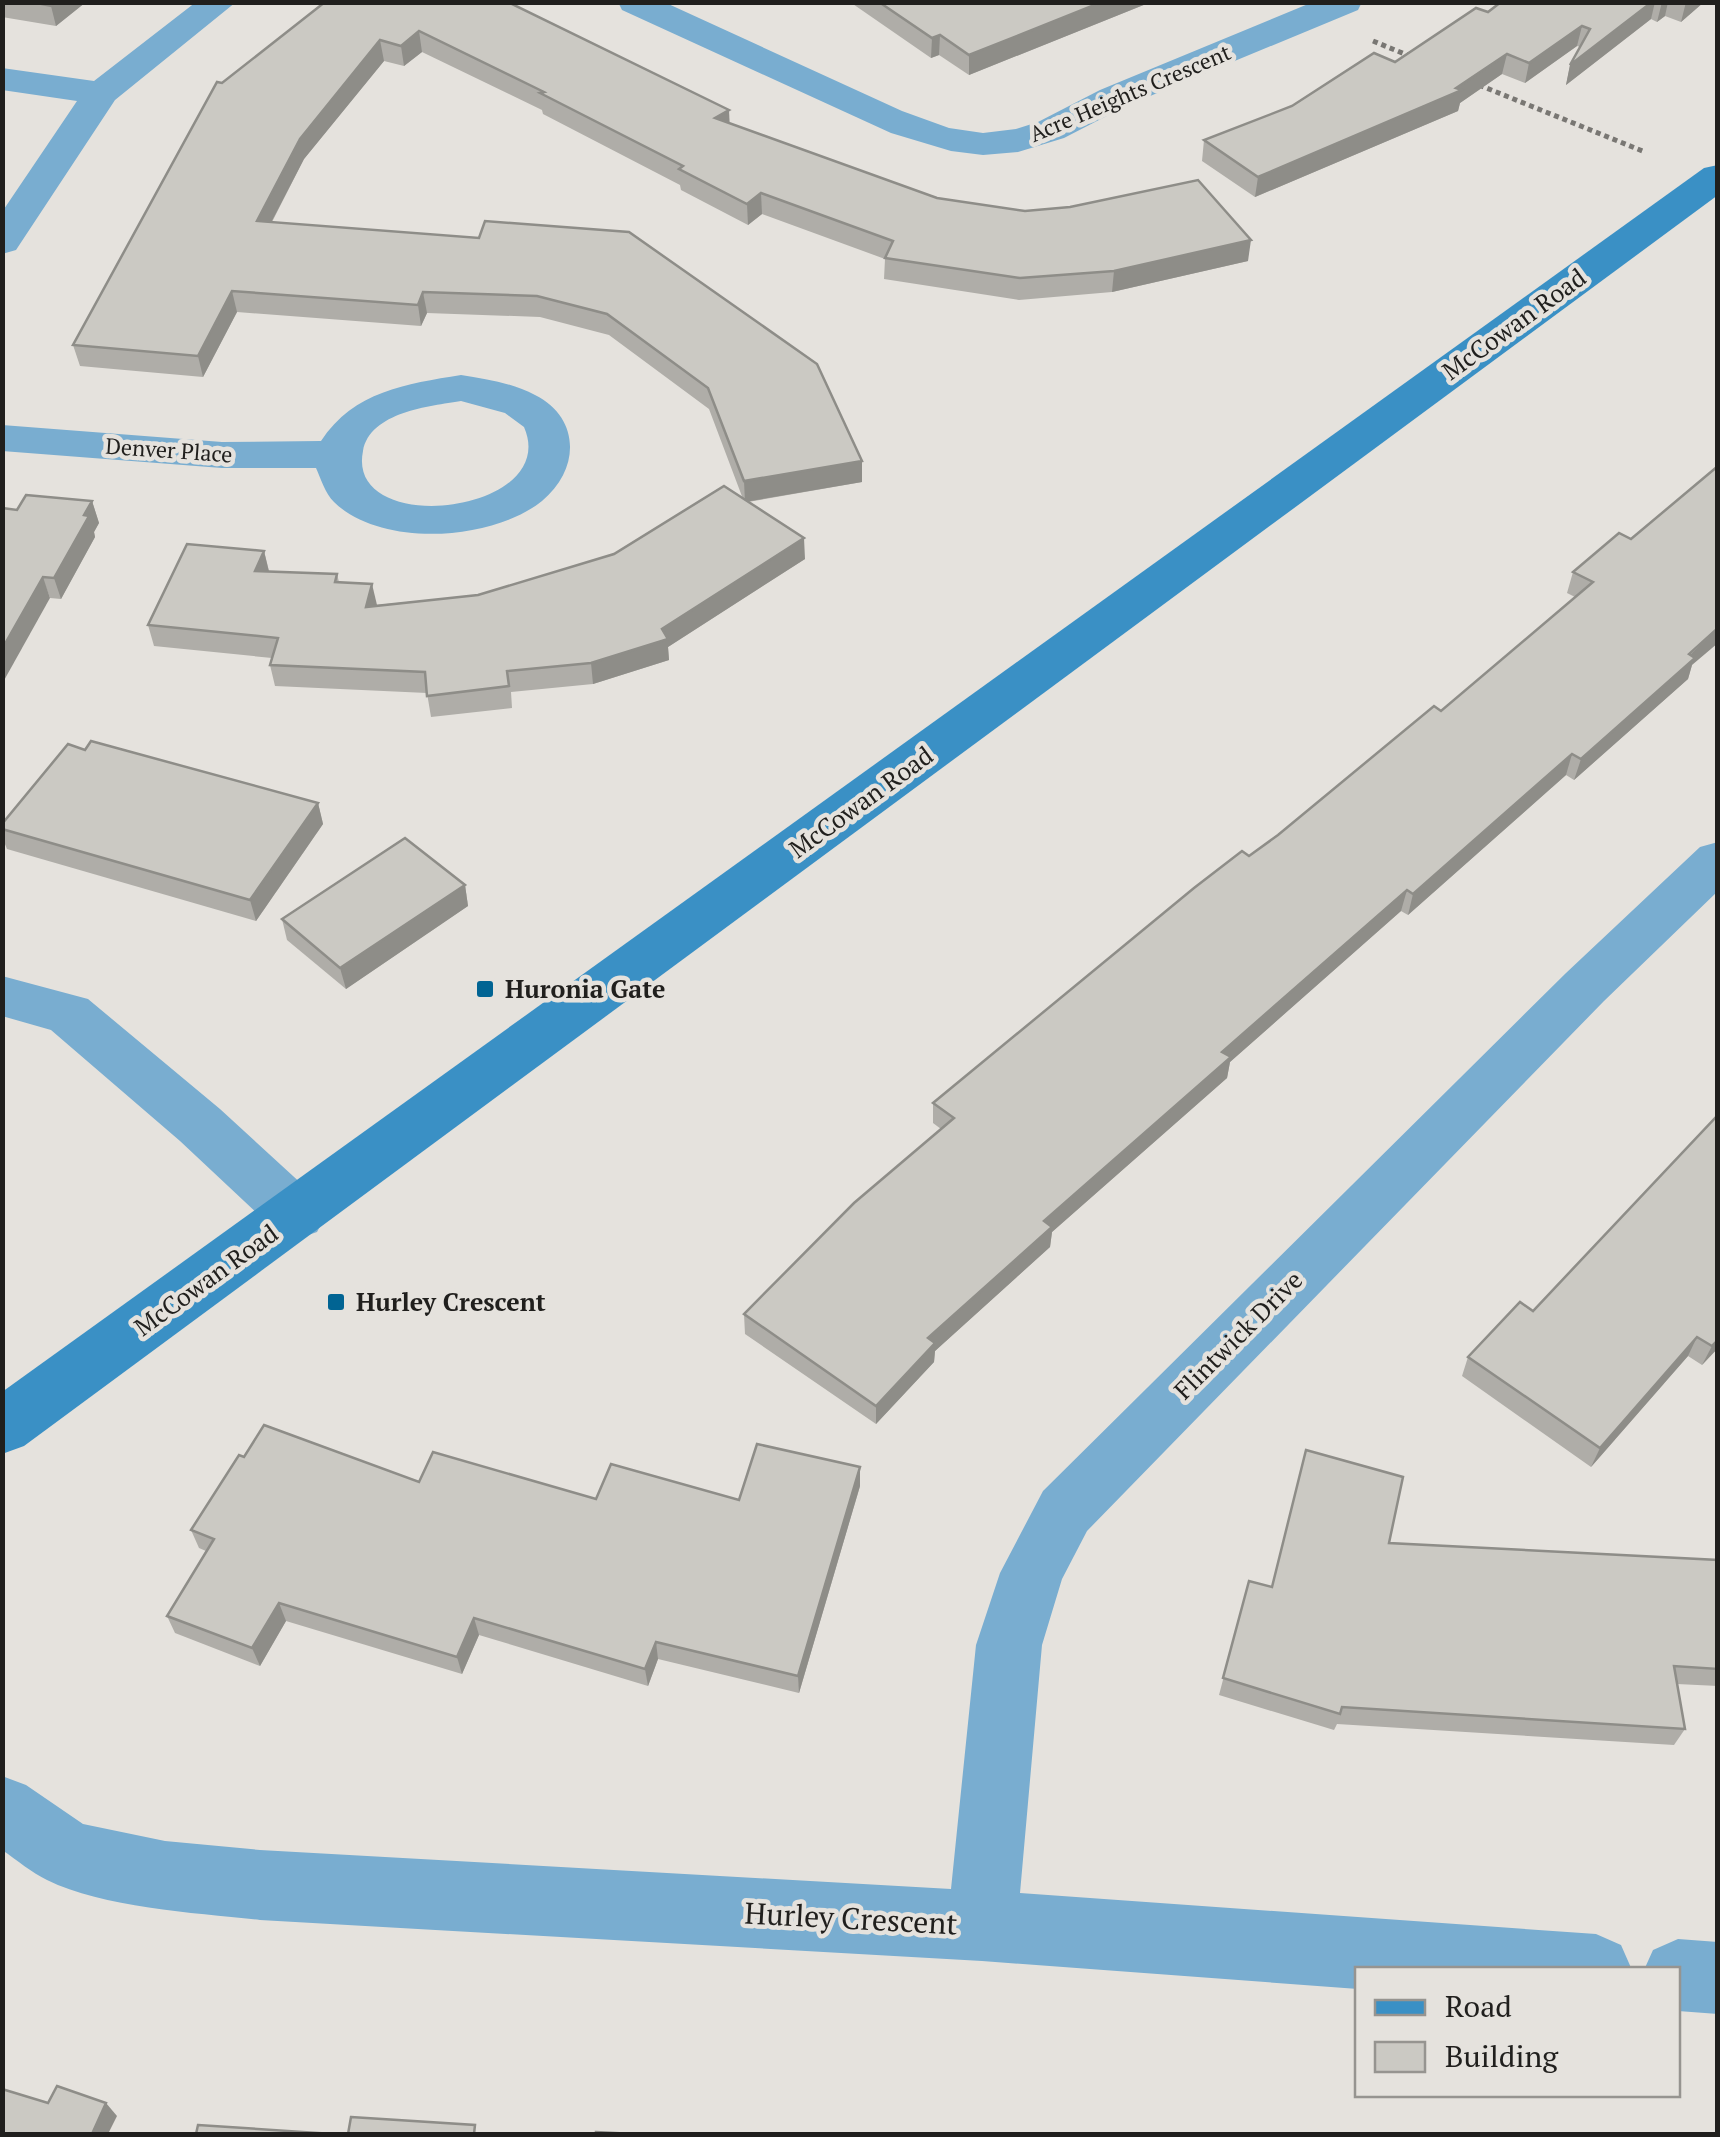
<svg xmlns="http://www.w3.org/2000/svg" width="1720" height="2137" viewBox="0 0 1720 2137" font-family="'PT Serif',serif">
<rect width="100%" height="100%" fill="#e5e2dd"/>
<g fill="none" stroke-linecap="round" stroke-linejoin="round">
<g stroke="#797773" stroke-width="5" stroke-dasharray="5 4" stroke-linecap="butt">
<path d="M1373,41L1412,57"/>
<path d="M1479,85L1645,152"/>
</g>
<g fill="#79add0" fill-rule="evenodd">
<path d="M196,2H236L115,100L16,250L2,254V212L77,101L2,90V68L94,81Z"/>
<path d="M618,2H664L902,111L949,128L983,133L1016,129L1038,122L1100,90L1313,2H1362L1358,10L1126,106L1064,138L1018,152L983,155L951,151L891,133L622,10Z"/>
<path d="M461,375C486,379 513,383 535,395C581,418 580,470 542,501C492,541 381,548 334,502C325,493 321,479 316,468H222L2,451V425L222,442L321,441C354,391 406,384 461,375ZM461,401L505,413L524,427C562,514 345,539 363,451C370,412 430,406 461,401Z"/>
<path d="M1718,842V891L1604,1001L1087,1531L1062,1579L1042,1645L1020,1893L1596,1934L1621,1945L1632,1970H1358V1989L982,1961L260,1920C197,1913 104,1908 47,1880C32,1873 17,1860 2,1850V1776L26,1785L83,1824L165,1841L260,1850L951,1889L976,1645L1000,1573L1043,1491L1566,973L1700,847Z"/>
<path d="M2,976L88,999L220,1109L317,1198L326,1215L317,1232L297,1239L277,1232L180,1141L51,1030L2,1016Z"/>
<path d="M1678,1939L1718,1942V2014L1678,2011V1970H1644L1653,1950Z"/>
</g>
<path fill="#3a90c5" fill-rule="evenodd" d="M1718,165V195L24,1446L2,1454V1392L1704,168Z"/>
</g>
<g fill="#afada8">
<path d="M2,2H86L56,26L2,17Z"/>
<path d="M325,2L729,124L937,198L1248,261L1112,292L1019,300L884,279L885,259L762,214L748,225L681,190L680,185L543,114L542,110L422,52L404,66L384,61L304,159L272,222L479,238L862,461V482L748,502L805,559L668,647L669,660L593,684L511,692L512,708L431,717L427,693L275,686L270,665L272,658L154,646L148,625L264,551L269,571L337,574L339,582L376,605L478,595L614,554L743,499L709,409L609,335L540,317L427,313L421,326L237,312L203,377L80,366L73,345L222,83Z"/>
<path d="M850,2H1151L969,75L939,55L931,58Z"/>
<path d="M1501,2H1704L1681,22L1665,16L1657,22L1651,19L1566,85L1570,65L1580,47L1577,46L1525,83L1502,74L1460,103L1458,111L1255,197L1202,161L1204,140L1292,106L1395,62L1488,12Z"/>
<path d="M92,501L99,523L94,532L95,537L61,599L50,598L17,510Z"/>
<path d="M1619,533L1692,665L1688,679L1574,780L1566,775L1408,915L1401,911L1230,1062L1227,1078L1052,1232L1050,1247L935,1351L934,1362L876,1424L745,1334L744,1314L941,1129L933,1123V1103L1249,856L1441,711L1575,597L1567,593L1573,572Z"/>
<path d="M85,750L318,803L323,824L256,921L7,849L2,837V824Z"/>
<path d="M465,885L468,906L346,989L287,940L282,919Z"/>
<path d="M1718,1115V1348L1702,1365L1688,1356L1591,1467L1462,1376L1468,1357L1533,1311Z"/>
<path d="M244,1457L419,1482L596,1499L739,1500L860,1486L799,1693L658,1659L648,1686L479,1635L462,1674L286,1621L260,1666L175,1633L167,1616L206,1551L199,1548L191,1530Z"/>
<path d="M1389,1543L1718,1560V1686L1677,1684L1685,1729L1674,1745L1337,1724L1334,1730L1219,1695L1249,1581L1271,1587Z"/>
</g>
<g fill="#8e8d88">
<path d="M55,2H86L56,26L51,6Z"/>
<path d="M1102,2H1151L969,75V55Z"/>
<path d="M1652,2H1655L1651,19L1566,85L1570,65Z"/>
<path d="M1662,2H1668L1665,16L1657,22Z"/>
<path d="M1686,2H1704L1681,22Z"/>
<path d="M1582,26L1577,46L1525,83L1529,63Z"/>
<path d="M419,31L422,52L404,66L401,46Z"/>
<path d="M940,35L939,55L931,58L932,38Z"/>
<path d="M380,40L384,61L304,159L261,242L257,221L300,139Z"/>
<path d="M1507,54L1502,74L1460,103L1458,111L1255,197L1258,177L1456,88Z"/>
<path d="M729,110L730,131L715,118Z"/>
<path d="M761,193L762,214L748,225L747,204Z"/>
<path d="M1251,240L1248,261L1112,292L1114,271Z"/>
<path d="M232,291L237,312L203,377L198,356Z"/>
<path d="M423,292L427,313L421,326L418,305Z"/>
<path d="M862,461V482L745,502L744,481Z"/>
<path d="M92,501L99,523L94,532L95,537L61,599L54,578Z"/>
<path d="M804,538L805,559L668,647L669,660L593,684L591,663L662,629Z"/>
<path d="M264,551L269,572L255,571Z"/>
<path d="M43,577L50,598L2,684V649Z"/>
<path d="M372,584L377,605L366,607Z"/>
<path d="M1718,628V643L1692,665L1688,679L1574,780L1581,759Z"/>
<path d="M1572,754L1566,775L1408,915L1413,894Z"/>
<path d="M318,803L323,824L256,921L250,900Z"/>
<path d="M465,885L468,906L346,989L340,968Z"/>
<path d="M1407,890L1401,911L1230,1062L1227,1078L1052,1232L1050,1247L935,1351L934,1362L876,1424V1406L928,1338L1044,1221L1222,1052Z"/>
<path d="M1697,1337L1688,1356L1591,1467L1600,1448Z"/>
<path d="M1718,1340V1348L1702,1365L1712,1346Z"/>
<path d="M860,1467V1486L799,1693L798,1676Z"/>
<path d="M279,1603L286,1621L260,1666L252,1648Z"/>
<path d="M474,1618L479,1635L462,1674L457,1657Z"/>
<path d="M656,1642L658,1659L648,1686L645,1669Z"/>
<path d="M106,2103L117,2116L108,2134H92Z"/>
</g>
<g fill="#cbc9c3" stroke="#8e8d88" stroke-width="2.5">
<path d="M32,2H55L51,6Z"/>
<path d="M325,2H508L729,110L715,118L937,198L1025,211L1070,207L1198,180L1251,240L1114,271L1020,278L885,258L893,241L761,193L747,204L679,169L683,166L540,93L544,92L419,31L401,46L380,40L300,139L257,221L479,238L485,221L629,232L817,364L862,461L744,481L708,388L607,314L537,296L423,292L418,305L232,291L198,356L73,345L217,82L222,83Z"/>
<path d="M879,2H1102L969,55L940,35L932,38Z"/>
<path d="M1501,2H1652L1570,65L1590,29L1582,26L1529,63L1507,54L1456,88L1462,90L1258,177L1204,140L1292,106L1374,53L1395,62L1476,8L1488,12Z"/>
<path d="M1718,466V628L1689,654L1695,658L1581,759L1572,754L1413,894L1407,890L1222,1052L1231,1057L1044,1221L1052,1227L928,1338L935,1343L876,1406L744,1314L854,1203L954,1118L933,1103L1194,888L1242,851L1249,856L1278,835L1434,706L1441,711L1593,582L1573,572L1619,533L1631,539Z"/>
<path d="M724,486L804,538L662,629L668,639L591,663L507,671L509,686L427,696L425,672L270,665L278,638L148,625L187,544L264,551L255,571L337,574L335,582L372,584L366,607L478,595L614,554Z"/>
<path d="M26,495L92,501L84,515L89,516L54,578L43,577L2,649V508L17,510Z"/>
<path d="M91,741L318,803L250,900L2,829V824L68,744L85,750Z"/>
<path d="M405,838L465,885L340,968L282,919Z"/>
<path d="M1718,1115V1340L1712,1346L1697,1337L1600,1448L1468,1357L1520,1302L1533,1311Z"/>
<path d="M264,1425L419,1482L433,1452L596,1499L611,1464L739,1500L757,1444L860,1467L798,1676L656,1642L645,1669L474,1618L457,1657L279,1603L252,1648L167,1616L214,1539L191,1530L239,1455L244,1457Z"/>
<path d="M1306,1450L1403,1477L1389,1543L1718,1560V1669L1674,1666L1685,1729L1342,1707L1340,1714L1223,1678L1249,1581L1272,1587Z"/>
<path d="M57,2086L106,2103L92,2134H2V2089L48,2103Z"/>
<path d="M351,2117L475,2125L474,2134H348Z"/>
<path d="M198,2125L333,2134H196Z"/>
<path d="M596,2132L634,2134H596Z"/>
</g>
<g fill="#016493" stroke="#e5e2dd" stroke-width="4">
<rect x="475" y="979" width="20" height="20" rx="5"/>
<rect x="326" y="1292" width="20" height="20" rx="5"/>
</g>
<g text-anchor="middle" stroke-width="9" stroke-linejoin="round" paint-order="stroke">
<g font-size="22" fill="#201f1d" stroke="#e5e2dd">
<text transform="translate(1130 93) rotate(-23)" y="8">Acre Heights Crescent</text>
<text transform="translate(169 450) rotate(4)" y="8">Denver Place</text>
</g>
<g font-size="25" fill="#201f1d" stroke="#e5e2dd">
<text transform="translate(1514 324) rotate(-36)" y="9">McCowan Road</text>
<text transform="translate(861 802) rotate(-36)" y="9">McCowan Road</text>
<text transform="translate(206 1280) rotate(-36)" y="9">McCowan Road</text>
<text transform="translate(1238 1335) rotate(-45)" y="9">Flintwick Drive</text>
</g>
<g font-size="25" font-weight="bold" fill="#201f1d" stroke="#e5e2dd" text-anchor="start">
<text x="505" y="998">Huronia Gate</text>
<text x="356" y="1311">Hurley Crescent</text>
</g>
<g font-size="30" fill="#201f1d" stroke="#e5e2dd">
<text transform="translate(851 1919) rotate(3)" y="10">Hurley Crescent</text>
</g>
</g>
<rect width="1720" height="2137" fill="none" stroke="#201f1d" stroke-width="10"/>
<rect x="1355" y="1967" width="325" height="130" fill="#e5e2dd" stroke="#969490" stroke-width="2.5"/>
<rect x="1375" y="2000" width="50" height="15" fill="#3a90c5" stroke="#969490" stroke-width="2.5"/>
<text x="1445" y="2017" font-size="30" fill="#201f1d">Road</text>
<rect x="1375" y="2042" width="50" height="30" fill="#cbc9c3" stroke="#969490" stroke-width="2.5"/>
<text x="1445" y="2067" font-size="30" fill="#201f1d">Building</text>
</svg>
